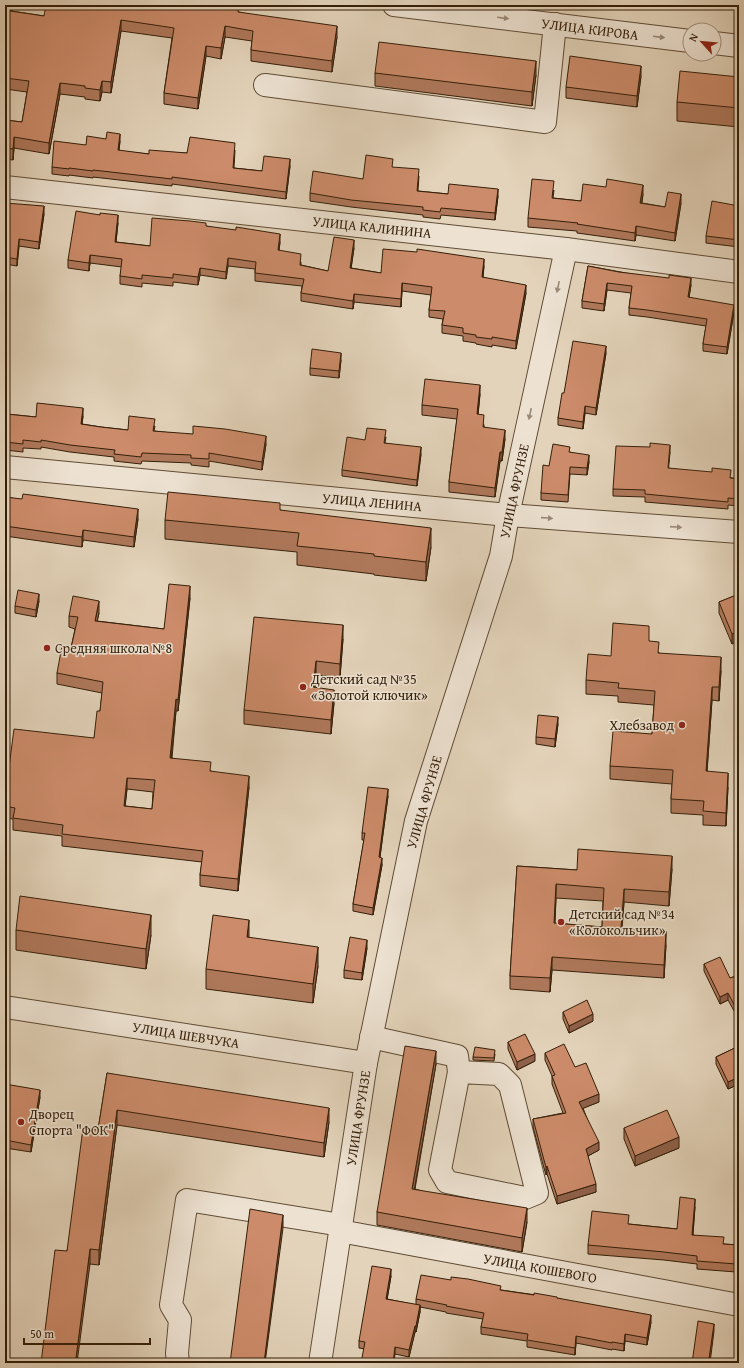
<svg xmlns="http://www.w3.org/2000/svg" width="744" height="1368" viewBox="0 0 744 1368" font-family="'Gentium Book Plus',serif">
<rect width="100%" height="100%" fill="#e3d3ba"/>
<filter id="stains"><feTurbulence type="fractalNoise" baseFrequency=".005" numOctaves="4"/><feColorMatrix values="0 0 0 0 .2 0 0 0 0 .09 0 0 0 0 .02 0 0 0 .5 -.17"/></filter>
<radialGradient id="worn" r=".72"><stop offset=".6" stop-color="#630" stop-opacity="0"/><stop offset="1" stop-color="#630" stop-opacity=".3"/></radialGradient>
<g fill="none" stroke-linecap="round" stroke-linejoin="round">
<defs>
<g id="minor">
<path d="M394,5L690,41"/>
<path d="M714,43L739,46"/>
<path d="M265,85L545,122L555,24"/>
<path d="M5,187L566,249L739,272"/>
<path d="M5,467L508,515L739,532"/>
<path d="M5,1007L366,1063"/>
<path d="M371,1037L457,1056L459,1072"/>
<path d="M459,1072L499,1074L510,1085L537,1193L525,1198L447,1182L440,1170Z"/>
<path d="M340,1231L739,1305"/>
<path d="M178,1363L177,1353L180,1320L171,1305L187,1200L341,1225"/>
<path d="M320,1363L366,1063L416,821L501,556L508,515L566,249"/>
</g>
</defs>
<use href="#minor" stroke="#604c35" stroke-width="24"/>
<use href="#minor" stroke="#ede2d2" stroke-width="22"/>
</g>
<g fill="#af785b" stroke="#341f09" fill-rule="evenodd">
<path d="M5,5L12,11L44,16L239,12L337,37L332,72L251,61V50L252,41L225,37L221,59L206,56L198,109L164,104V93L172,38L121,31L111,93L102,92L100,101L85,99V97L60,94L49,154L14,148L13,160L5,159V120L22,122L27,92L5,89Z"/>
<path d="M375,73L536,75L532,106L375,86Z"/>
<path d="M641,76L637,107L566,98V87Z"/>
<path d="M739,77V127L677,121V102Z"/>
<path d="M120,141L119,151L149,154L187,153L235,150L234,168L262,171L290,166L286,199L172,184V186L93,177V178L69,175V176L52,174V167L86,145Z"/>
<path d="M393,168L419,176L418,191L448,194L498,196L495,220L441,215L440,219L423,217V215L351,207L310,201V193L363,179Z"/>
<path d="M554,190L553,198L581,201L643,194L642,203L665,207L681,203L675,241L636,235L635,241L577,233V231L528,227V218Z"/>
<path d="M5,203L44,214L39,249L19,246L17,266L5,264Z"/>
<path d="M739,206V247L706,243V236Z"/>
<path d="M100,215L118,223L116,242L150,246L206,226L280,242L279,251L301,262V265L328,271L354,248L351,268L381,273L484,266L483,277L526,293L516,349L492,345V347L476,344V343L463,341V336L442,333V325L443,319L429,317V310L431,295L402,291L401,307L354,302L353,309L320,304L301,301V293L302,286L255,281V269L228,266L226,279L200,275L198,285L173,282V286L142,283V287L120,284V276L122,267L90,263L89,271L68,268V260Z"/>
<path d="M588,266L691,285L689,297L734,312L727,354L703,351V344L706,326L647,317L629,315V308L631,293L607,290L604,311L582,308V301Z"/>
<path d="M739,281V311L736,310V303Z"/>
<path d="M606,353L596,415L585,413L583,429L558,425V418L564,393Z"/>
<path d="M341,360L339,378L310,375V368Z"/>
<path d="M5,390L9,398L7,414L36,417L83,416L82,424L101,427L128,430L155,426L154,431L266,444L262,470L209,461V467L191,465V463L142,461L141,464L114,461V457L70,452L41,447V449L23,448V452L5,450Z"/>
<path d="M480,394L478,415L484,425V427L505,439L502,461H500L495,497L449,492V482L457,419L422,415V405Z"/>
<path d="M386,437L385,443L421,454L417,486L342,476V470L365,440Z"/>
<path d="M570,452L589,462L587,475L570,474L568,502L541,500V493L549,466Z"/>
<path d="M670,452L668,468L739,479V506L728,505V509L645,502V497L613,496V489Z"/>
<path d="M5,497L138,519L134,547L83,540L82,547L5,536Z"/>
<path d="M280,510L431,547L426,581L374,575V574L297,565V552L165,539V520Z"/>
<path d="M739,594L732,644L719,613V602Z"/>
<path d="M190,598L178,711H176L172,758L211,771L249,787L238,891L200,886V875L202,862L62,846V836L13,830V819L5,818V806L94,738L100,711L102,693L57,684V673L71,648L75,629L69,627V616L99,613L97,621L164,629ZM127,789L153,792L152,809L125,806Z"/>
<path d="M39,601L36,617L15,613V606Z"/>
<path d="M343,639L340,677L316,675L315,688L334,703L331,734L244,724V710Z"/>
<path d="M649,641L659,653L721,671L719,701L712,700L707,772L728,787L726,826L703,825V815L671,813V799L672,784L610,779V766L652,734L654,705L618,702V696L586,694V680L611,656Z"/>
<path d="M558,724L555,747L536,744V737Z"/>
<path d="M388,796L380,857L382,865L373,915L353,911V904L364,840H362V833Z"/>
<path d="M517,866L577,870L672,869L669,906L624,902L622,928L666,945L664,978L552,970L550,992L510,989V976ZM556,898L603,901L602,927L555,923Z"/>
<path d="M16,930L151,935L146,969L16,950Z"/>
<path d="M249,938L318,966L313,1003L206,989V969Z"/>
<path d="M367,948L362,980L344,978V970Z"/>
<path d="M704,964L730,978L739,975L738,1018L728,1000L720,1004L704,971Z"/>
<path d="M563,1012L593,1021L569,1033L563,1019Z"/>
<path d="M508,1042L535,1061L517,1070L508,1049Z"/>
<path d="M739,1046V1084L728,1089L716,1064V1057Z"/>
<path d="M545,1053L575,1067L599,1102L583,1108L599,1150L588,1156L596,1192L557,1204L547,1174L546,1175L544,1168L533,1127V1119L563,1113L552,1084V1076L545,1060Z"/>
<path d="M495,1054L494,1061L473,1060V1057Z"/>
<path d="M436,1064L415,1189L527,1222L522,1252L377,1225V1212Z"/>
<path d="M107,1073L329,1122L324,1157L117,1125L99,1265L90,1264L41,1363L67,1251L98,1130Z"/>
<path d="M5,1084L40,1097L31,1152L5,1148Z"/>
<path d="M624,1128L679,1148L635,1166L624,1139Z"/>
<path d="M695,1207L693,1235L724,1244L739,1245V1279H736V1272L697,1269V1264L664,1260L588,1254V1245L629,1224L677,1229Z"/>
<path d="M391,1276L387,1299L416,1305V1299L501,1290L557,1298L651,1322L647,1345L625,1341L624,1351L612,1349V1350L576,1343L575,1355L527,1347V1341L481,1334V1327L483,1319L446,1313V1312L420,1307V1312L416,1332H415L409,1357L395,1354L359,1348V1341Z"/>
</g>
<g fill="#8f614a" stroke="#341f09">
<path d="M11,5H13L10,22V11Z"/>
<path d="M121,20V31L111,93V82Z"/>
<path d="M225,26V37L221,59V48Z"/>
<path d="M337,26V37L332,72V61Z"/>
<path d="M206,46V56L198,109V98Z"/>
<path d="M536,61V75L532,106V92Z"/>
<path d="M641,66V76L637,107V96Z"/>
<path d="M102,81V92L100,101V90Z"/>
<path d="M60,83V94L49,154V143Z"/>
<path d="M120,134V141L118,157V150Z"/>
<path d="M14,137V148L13,160V149Z"/>
<path d="M290,159V166L286,199V192Z"/>
<path d="M643,185V194L640,212V203Z"/>
<path d="M498,189V196L495,220V213Z"/>
<path d="M681,194V203L675,241V233Z"/>
<path d="M44,206V214L39,249V242Z"/>
<path d="M118,215V223L115,250V242Z"/>
<path d="M636,226V235L635,241V233Z"/>
<path d="M280,234V242L278,258V250Z"/>
<path d="M19,239V246L17,266V259Z"/>
<path d="M354,240V248L350,276V268Z"/>
<path d="M90,255V263L89,271V263Z"/>
<path d="M228,258V266L226,279V272Z"/>
<path d="M484,259V266L482,285V277Z"/>
<path d="M200,268V275L198,285V277Z"/>
<path d="M691,278V285L688,304V297Z"/>
<path d="M402,283V291L401,307V299Z"/>
<path d="M607,283V290L604,311V304Z"/>
<path d="M526,285V293L516,349V341Z"/>
<path d="M354,294V302L353,309V301Z"/>
<path d="M734,305V312L727,354V347Z"/>
<path d="M606,346V353L596,415V408Z"/>
<path d="M341,353V360L339,378V371Z"/>
<path d="M480,385V394L477,424V414Z"/>
<path d="M9,390V398L6,422V414Z"/>
<path d="M585,406V413L583,429V422Z"/>
<path d="M83,408V416L81,431V424Z"/>
<path d="M505,430V439L502,461V452Z"/>
<path d="M266,436V444L262,470V462Z"/>
<path d="M670,445V452L668,475V468Z"/>
<path d="M421,447V454L417,486V480Z"/>
<path d="M500,452V461L495,497V488Z"/>
<path d="M589,455V462L587,475V468Z"/>
<path d="M138,509V519L134,547V537Z"/>
<path d="M431,528V547L426,581V562Z"/>
<path d="M83,530V540L82,547V537Z"/>
<path d="M190,586V598L178,711V700Z"/>
<path d="M39,594V601L36,617V610Z"/>
<path d="M99,601V613L95,632V621Z"/>
<path d="M343,625V639L340,677V664Z"/>
<path d="M739,631V641L732,644V634Z"/>
<path d="M721,657V671L719,701V687Z"/>
<path d="M316,661V675L313,701V687Z"/>
<path d="M712,687V700L706,785V771Z"/>
<path d="M334,690V703L331,734V720Z"/>
<path d="M176,699V711L170,770V758Z"/>
<path d="M558,717V724L555,747V739Z"/>
<path d="M728,773V787L726,826V813Z"/>
<path d="M249,776V787L238,891V879Z"/>
<path d="M127,778V789L124,817V806Z"/>
<path d="M388,789V796L379,864V857Z"/>
<path d="M672,856V869L669,906V892Z"/>
<path d="M382,858V865L373,915V908Z"/>
<path d="M556,884V898L554,937V923Z"/>
<path d="M624,889V902L621,942V928Z"/>
<path d="M151,915V935L146,969V949Z"/>
<path d="M249,920V939L247,937Z"/>
<path d="M666,931V945L664,978V965Z"/>
<path d="M367,940V948L362,980V973Z"/>
<path d="M318,947V966L313,1003V984Z"/>
<path d="M552,957V970L550,992V978Z"/>
<path d="M728,993V1000L720,1004V997Z"/>
<path d="M739,1011V1018H738V1012Z"/>
<path d="M593,1014V1021L569,1033V1026Z"/>
<path d="M436,1051V1064L412,1203V1189Z"/>
<path d="M535,1054V1061L517,1070V1062Z"/>
<path d="M739,1077V1084L728,1089V1082Z"/>
<path d="M40,1090V1097L31,1152V1145Z"/>
<path d="M599,1094V1102L579,1110V1102Z"/>
<path d="M329,1108V1122L324,1157V1143Z"/>
<path d="M117,1110V1125L99,1265V1250Z"/>
<path d="M679,1137V1148L635,1166V1156Z"/>
<path d="M599,1142V1150L586,1157V1149Z"/>
<path d="M547,1166V1174L546,1175V1167Z"/>
<path d="M596,1184V1192L557,1204V1196Z"/>
<path d="M695,1199V1207L692,1243V1235Z"/>
<path d="M527,1208V1222L522,1252V1238Z"/>
<path d="M283,1215V1228L265,1363H264Z"/>
<path d="M90,1249V1264L77,1363L76,1358Z"/>
<path d="M391,1269V1276L386,1306V1299Z"/>
<path d="M420,1305V1312L416,1332V1326Z"/>
<path d="M651,1315V1322L647,1345V1338Z"/>
<path d="M714,1324V1331L710,1363L709,1359Z"/>
<path d="M415,1326V1332L409,1357V1350Z"/>
<path d="M625,1334V1341L624,1351V1344Z"/>
<path d="M576,1336V1343L575,1355V1348Z"/>
<path d="M395,1347V1354L394,1363H393Z"/>
</g>
<g fill="#cc8b6a" stroke="#341f09" fill-rule="evenodd">
<path d="M5,5H11L10,11L44,16L46,5H203L213,6V5H239L238,12L337,26L332,61L251,50L253,31L225,26L221,48L206,46L198,98L164,93L174,28L121,20L111,82L102,81L100,90L85,88V86L60,83L49,143L14,137L13,149L5,148V120L22,122L29,81L5,78Z"/>
<path d="M379,42L536,61L532,92L375,73Z"/>
<path d="M570,56L641,66L637,96L566,87Z"/>
<path d="M680,71L739,77V108L677,102Z"/>
<path d="M107,132L120,134L118,150L149,154V150L187,153L190,137L235,143L233,168L262,171L264,156L290,159L286,192L172,177V179L93,170V171L69,168V169L52,167L54,141L86,145L87,136L106,139Z"/>
<path d="M366,155L393,159L392,167L419,169L417,191L448,194L449,184L498,189L495,213L441,208L440,212L423,210V207L351,200L310,193L313,171L363,179Z"/>
<path d="M532,179L554,181L552,198L581,201L583,184L606,187L607,179L643,185L640,203L665,207L668,192L681,194L675,233L636,226L635,233L577,224L578,223L528,218Z"/>
<path d="M712,201L739,206V240L706,236Z"/>
<path d="M5,203L44,206L39,242L19,239L17,259L5,257Z"/>
<path d="M76,211L100,215V213L118,215L115,242L150,246L152,218L190,221L206,223V226L236,230V227L280,234L278,250L301,254L300,265L328,271L334,237L354,240L350,268L381,273L383,249L417,252V249L484,259L482,277L526,285L516,341L492,337V339L476,337V335L463,333V328L442,325L445,311L429,310L432,287L402,283L401,299L354,294L353,301L320,296L301,293L304,279L255,273L256,262L228,258L226,272L200,268L198,277L173,274V278L142,275V279L120,276L122,259L90,255L89,263L68,260Z"/>
<path d="M588,266L619,272L669,278V275L691,278L688,297L734,305L727,347L703,344L707,319L647,310L629,308L632,286L607,283L604,304L582,301Z"/>
<path d="M739,281V303H736Z"/>
<path d="M573,341L606,346L596,408L585,406L583,422L558,418L562,393H564Z"/>
<path d="M312,349L341,353L339,371L310,368Z"/>
<path d="M425,379L480,385L477,414L484,415L483,427L505,430L502,452H500L495,488L449,482L458,409L422,405Z"/>
<path d="M5,390H9L6,414L36,417L37,403L83,408L81,424L101,427L128,430L129,416L155,419L153,431L193,434V426L225,429L266,436L262,462L209,453V459L191,458V455L142,453L141,457L114,454L115,450L70,445L41,440V442L23,440V444L5,442Z"/>
<path d="M367,428L386,430L384,443L421,447L417,480L342,470L347,437L365,440Z"/>
<path d="M650,443L670,445L668,468L712,472V468L731,470L730,478L739,479V499L728,498V502L645,494V490L613,489L616,446L650,447Z"/>
<path d="M553,444L570,447L569,452L589,455L587,468L570,467L568,495L541,493L543,465L549,466Z"/>
<path d="M168,492L280,503V510L431,528L426,562L374,556V554L297,546L299,533L165,520Z"/>
<path d="M23,494L138,509L134,537L83,530L82,537L5,526V497L22,499Z"/>
<path d="M169,584L190,586L178,700L176,699L170,758L211,762L210,771L249,776L238,879L200,875L203,851L62,834L63,825L13,818L15,808L5,806V798L14,729L94,738L97,711H100L103,682L57,673L62,646L71,648L78,617L69,616L73,596L99,601L95,621L164,629ZM127,778L155,780L152,809L124,806Z"/>
<path d="M18,590L39,594L36,610L15,606Z"/>
<path d="M739,594V631L732,634L719,602Z"/>
<path d="M254,617L343,625L340,664L316,661L313,687L334,690L331,720L244,710Z"/>
<path d="M613,623L649,626V641L659,642L658,653L721,657L719,687H712L706,771L728,773L726,813L703,811L704,801L671,799L673,770L610,766L613,731L652,734L655,691L618,688L619,683L586,680L588,654L611,656Z"/>
<path d="M538,715L558,717L555,739L536,737Z"/>
<path d="M368,787L388,789L379,857L382,858L373,908L353,904L365,833H362Z"/>
<path d="M578,849L672,856L669,892L624,889L621,928L666,931L664,965L552,957L550,978L510,976L517,866L577,870ZM556,884L604,888L602,927L554,923Z"/>
<path d="M20,896L151,915L146,949L16,930Z"/>
<path d="M213,915L249,920L247,937L318,947L313,984L206,969Z"/>
<path d="M350,937L367,940L362,973L344,970Z"/>
<path d="M720,957L730,978L739,975V1011L738,1012L728,993L720,997L704,964Z"/>
<path d="M587,1000L593,1014L569,1026L563,1012Z"/>
<path d="M525,1034L535,1054L517,1062L508,1042Z"/>
<path d="M564,1044L575,1067L586,1063L599,1094L579,1102L599,1142L586,1149L596,1184L557,1196L547,1166L546,1167L544,1160L533,1119L566,1113L552,1076L555,1075L545,1053Z"/>
<path d="M405,1046L436,1051L412,1189L527,1208L522,1238L377,1212Z"/>
<path d="M739,1046V1077L728,1082L716,1057Z"/>
<path d="M475,1047L495,1050L494,1058L473,1057Z"/>
<path d="M107,1073L329,1108L324,1143L117,1110L99,1250L90,1249L76,1358L120,1363H41L55,1250L67,1251L83,1128L98,1130Z"/>
<path d="M5,1084L40,1090L31,1145L5,1140Z"/>
<path d="M667,1110L679,1137L635,1156L624,1128Z"/>
<path d="M680,1197L695,1199L692,1235L724,1237L723,1244L739,1245V1271L736,1270V1264L697,1261V1256L664,1252L588,1245L592,1211L629,1215L628,1224L677,1229Z"/>
<path d="M250,1209L283,1215L264,1363H230Z"/>
<path d="M372,1266L391,1269L386,1299L420,1305L416,1326H415L409,1350L395,1347L393,1363H361L365,1342L359,1341Z"/>
<path d="M421,1275L451,1280V1277L468,1279L501,1286L500,1290L534,1295V1293L557,1297V1298L651,1315L647,1338L625,1334L624,1344L612,1342V1343L576,1336L575,1348L527,1340L528,1334L481,1327L484,1313L446,1306L447,1305L416,1299Z"/>
<path d="M698,1321L714,1324L709,1359L725,1362V1363H692Z"/>
<path d="M736,1349H739V1363H734Z"/>
</g>
<defs><path id="oneway-solid" d="M-6-.8H1V-3.2L6.5 0L1 3.2V.8H-6Z"/></defs>
<g fill="#9a8a78">
<use href="#oneway-solid" transform="translate(503 18) rotate(7)"/>
<use href="#oneway-solid" transform="translate(659 37) rotate(7)"/>
<use href="#oneway-solid" transform="translate(558 287) rotate(102)"/>
<use href="#oneway-solid" transform="translate(530 414) rotate(102)"/>
<use href="#oneway-solid" transform="translate(547 518) rotate(4)"/>
<use href="#oneway-solid" transform="translate(676 527) rotate(4)"/>
</g>
<g fill="#8f2418" stroke="#ede2d2" stroke-width="1.5">
<circle cx="47" cy="648" r="4"/>
<circle cx="303" cy="687" r="4"/>
<circle cx="682" cy="725" r="4"/>
<circle cx="561" cy="922" r="4"/>
<circle cx="21" cy="1122" r="4"/>
</g>
<g text-anchor="middle" stroke-width="3" stroke-linejoin="round" paint-order="stroke">
<g font-size="14" fill="#341f09" stroke="#ede2d2">
<text transform="translate(590 29) rotate(7)" y="5">УЛИЦА КИРОВА</text>
<text transform="translate(372 227) rotate(6)" y="5">УЛИЦА КАЛИНИНА</text>
<text transform="translate(514 491) rotate(-78)" y="5">УЛИЦА ФРУНЗЕ</text>
<text transform="translate(372 502) rotate(5)" y="5">УЛИЦА ЛЕНИНА</text>
<text transform="translate(424 802) rotate(-74)" y="5">УЛИЦА ФРУНЗЕ</text>
<text transform="translate(186 1035) rotate(9)" y="5">УЛИЦА ШЕВЧУКА</text>
<text transform="translate(358 1118) rotate(-81)" y="5">УЛИЦА ФРУНЗЕ</text>
<text transform="translate(540 1268) rotate(10)" y="5">УЛИЦА КОШЕВОГО</text>
</g>
<g font-size="14" fill="#341f09" stroke="#ede2d2" text-anchor="start">
<text x="55" y="653">Средняя школа №8</text>
<text x="311" y="684">Детский сад №35<tspan x="311" dy="16">«Золотой ключик»</tspan></text>
<text x="674" y="730" text-anchor="end">Хлебзавод</text>
<text x="569" y="919">Детский сад №34<tspan x="569" dy="16">«Колокольчик»</tspan></text>
<text x="29" y="1119">Дворец<tspan x="29" dy="16">Спорта "ФОК"</tspan></text>
</g>
</g>
<rect width="744" height="1368" fill="none" stroke="#e3d3ba" stroke-width="20"/>
<rect x="6" y="6" width="732" height="1356" fill="none" stroke="#341f09" stroke-width="2"/>
<rect x="10" y="10" width="724" height="1348" fill="none" stroke="#341f09"/>
<g transform="translate(702 42) rotate(297)"><circle r="19" fill="#ede2d2" stroke="#a39482"/>
<path d="M0-3L7 15L0 10L-7 15Z" fill="#8f2418"/>
<text y="-6" font-size="11" font-weight="bold" text-anchor="middle" fill="#341f09">N</text>
</g>
<path d="M24 1338v6h126v-6" fill="none" stroke="#341f09" stroke-width="2"/>
<text x="30" y="1338" font-size="12" fill="#341f09" stroke="#ede2d2" stroke-width="3" paint-order="stroke">50 m</text>
<rect width="100%" height="100%" filter="url(#stains)"/>
<rect width="100%" height="100%" fill="url(#worn)"/>
</svg>
